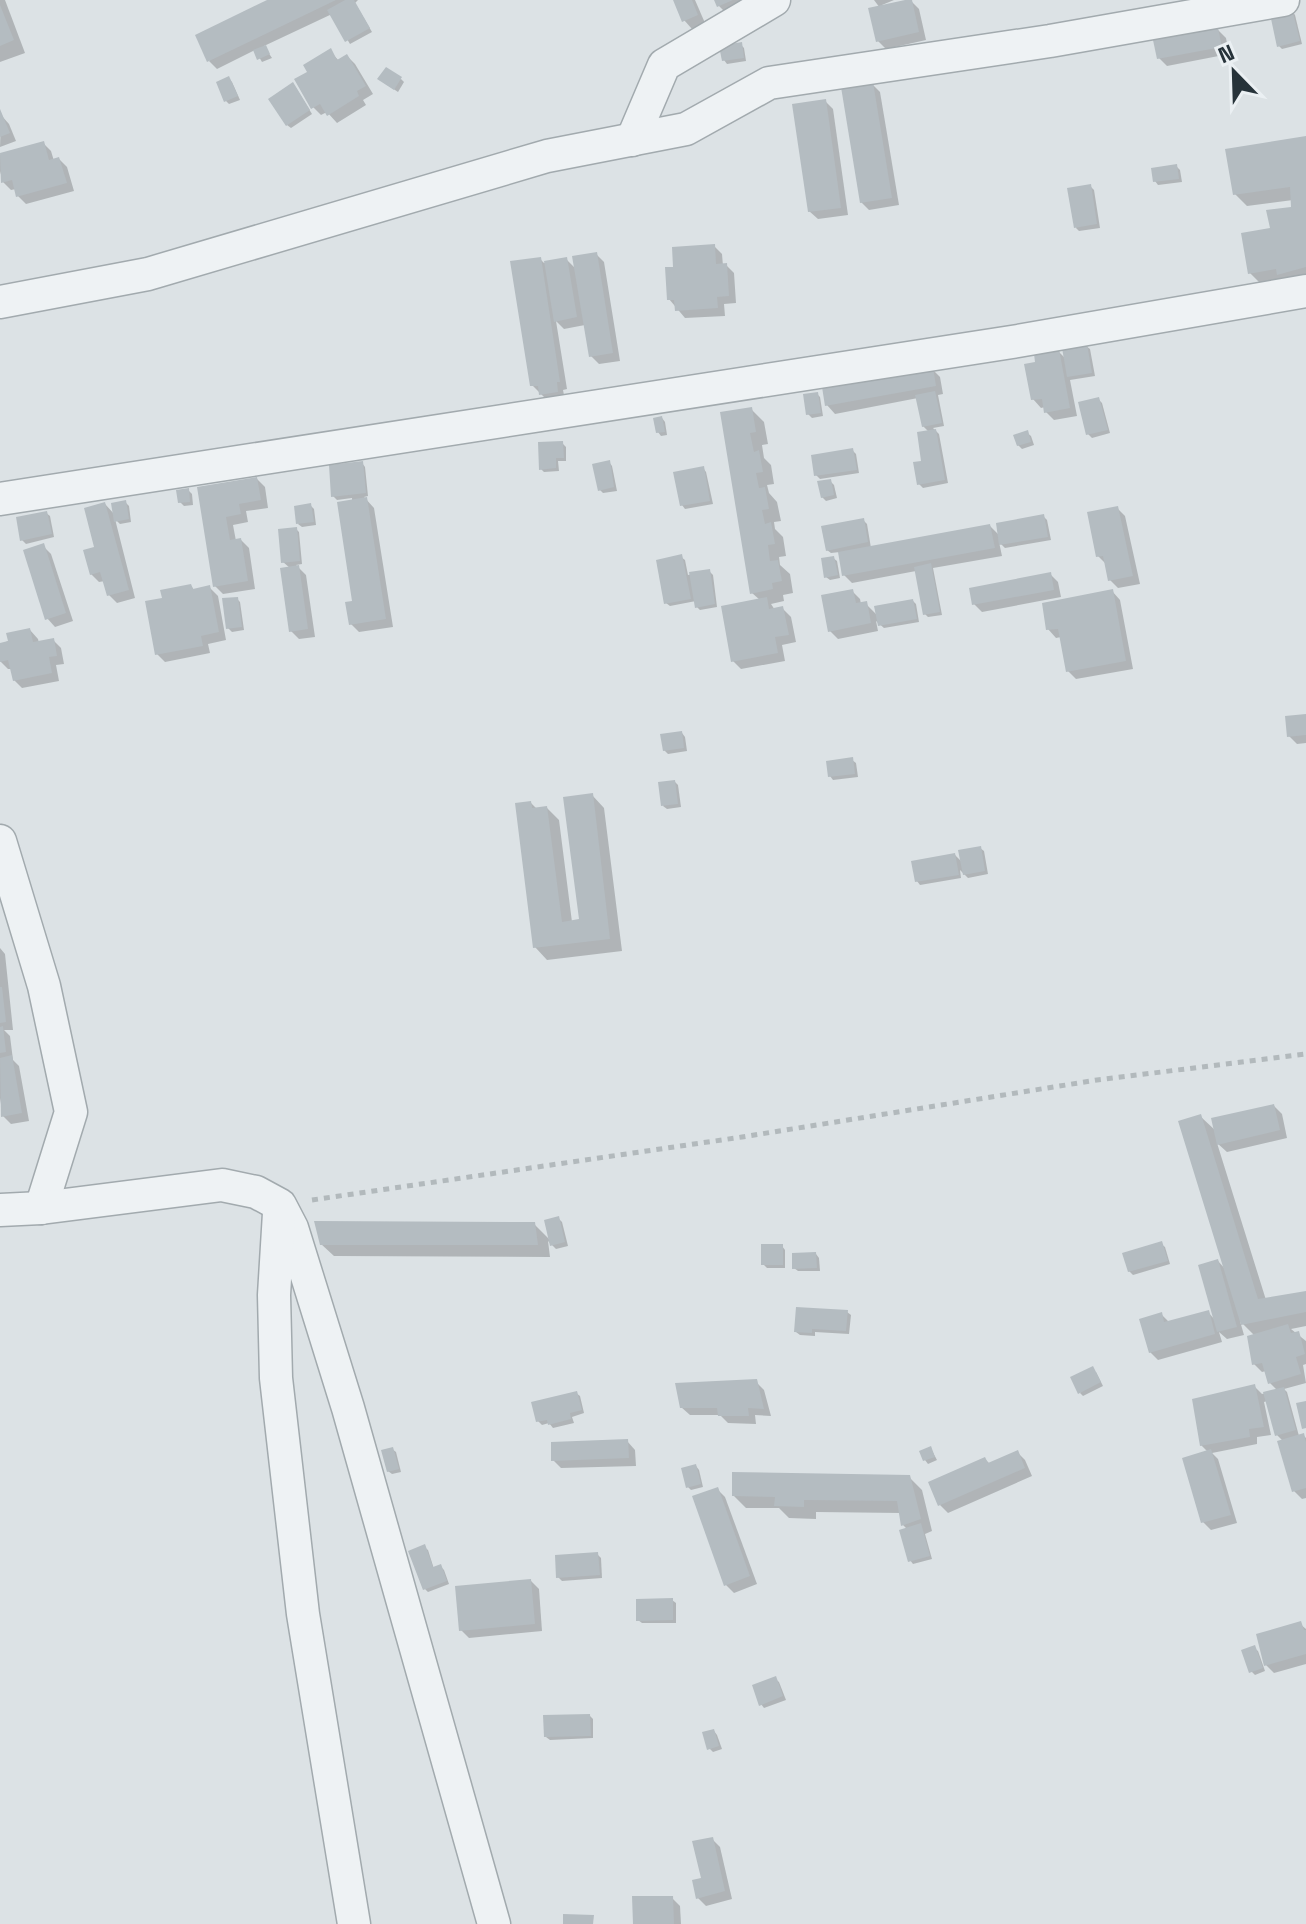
<svg xmlns="http://www.w3.org/2000/svg" width="1306" height="1924" viewBox="0 0 1306 1924" font-family="'Space Grotesk',sans-serif">
<rect width="100%" height="100%" fill="#dce2e5"/>
<g fill="#0003">
<path d="M0,0H5L25,53L0,62Z"/>
<path d="M272,0H358L355,3L372,32L350,44L332,14L264,46L272,58L262,62L255,50L217,69L209,61Z"/>
<path d="M675,0H695L705,23L692,29L684,20Z"/>
<path d="M717,0H754L727,14L719,6Z"/>
<path d="M874,0H894L882,5L883,7L911,1L919,9L926,40L886,49L878,41L880,8Z"/>
<path d="M1292,11L1295,15L1302,44L1282,49L1279,46Z"/>
<path d="M1218,30L1226,38L1229,54L1167,66L1159,58Z"/>
<path d="M741,45L744,48L746,61L727,64L724,60Z"/>
<path d="M330,51L339,61L347,56L355,64L373,94L363,100L366,105L337,123L327,112L321,115L313,107L310,73Z"/>
<path d="M229,79L232,82L240,100L229,104L226,101Z"/>
<path d="M401,79L404,82L398,92L383,82Z"/>
<path d="M872,84L880,92L899,205L869,210L861,202Z"/>
<path d="M296,88L312,114L291,128L287,125Z"/>
<path d="M825,101L833,109L848,215L818,219L809,211Z"/>
<path d="M1,115L9,124L16,141L0,147Z"/>
<path d="M1306,138V283L1262,285L1250,273L1272,230L1294,208L1293,200L1247,206L1235,194Z"/>
<path d="M43,143L51,151L54,161L59,159L67,167L74,191L26,204L18,196L16,189L11,190L3,182L0,171V155Z"/>
<path d="M1176,166L1180,170L1182,182L1158,185L1155,181Z"/>
<path d="M1090,186L1094,190L1100,228L1079,231L1076,228Z"/>
<path d="M714,246L722,254L723,266L726,265L734,273L736,303L724,304L725,316L685,318L669,299L675,269Z"/>
<path d="M596,254L604,262L620,361L599,364L591,356L585,325L564,329L556,321L567,389L563,390L565,400L549,402L532,385L540,259L544,263L566,259L576,269Z"/>
<path d="M1086,346L1090,349L1095,376L1070,380L1077,416L1054,420L1046,412L1045,407L1041,408L1033,399L1058,351L1065,358Z"/>
<path d="M932,369L940,377L943,394L938,395L944,426L933,428L939,434L948,483L923,488L919,484L929,432L923,426L918,398L835,414L827,405Z"/>
<path d="M817,394L820,397L823,416L812,418L808,414Z"/>
<path d="M1098,399L1102,403L1110,433L1092,438L1088,434Z"/>
<path d="M751,409L764,422L768,444L762,445L764,458L771,465L774,484L767,485L769,493L777,502L781,521L774,522L775,529L783,537L786,556L779,557L780,565L790,574L793,593L783,595L784,601L771,604L775,610L783,609L791,617L796,642L782,645L785,661L741,669L733,661L760,600L752,593L722,414Z"/>
<path d="M662,418L665,422L667,435L661,436L658,432Z"/>
<path d="M1027,433L1031,436L1034,445L1022,449L1018,445Z"/>
<path d="M562,443L566,447V461H558L559,471L544,472L541,469Z"/>
<path d="M852,450L856,454L859,473L820,479L816,475Z"/>
<path d="M609,462L612,466L617,491L603,493L600,490Z"/>
<path d="M362,463L365,467L368,496L364,497L374,508L393,627L359,632L351,624L354,603L352,498L337,500L333,496Z"/>
<path d="M703,468L706,472L713,504L685,509L682,505Z"/>
<path d="M257,479L265,487L268,508L246,511L248,522L233,525L236,541L241,540L249,548L255,589L223,594L215,586L200,489Z"/>
<path d="M830,481L834,485L837,498L826,501L822,497Z"/>
<path d="M188,490L192,494L193,505L184,506L180,502Z"/>
<path d="M125,502L129,506L131,522L120,524L115,519L135,598L117,603L109,595L105,581L99,582L91,574L105,504L115,515Z"/>
<path d="M310,505L314,509L316,525L302,527L298,524Z"/>
<path d="M1117,508L1125,516L1140,584L1118,588L1110,580L1106,564L1098,556Z"/>
<path d="M46,513L50,516L54,537L26,544L22,540Z"/>
<path d="M1043,516L1047,520L1051,540L1005,548L999,542L1002,556L933,568L942,615L928,617L925,614L916,571L852,583L844,575L840,552L831,553L827,550L863,520L867,524L871,548L990,526L1000,536Z"/>
<path d="M296,529L299,532L302,564L296,565L306,575L315,637L299,639L291,631L290,568L283,562Z"/>
<path d="M43,546L51,554L73,621L55,627L47,618Z"/>
<path d="M681,557L685,560L688,575L709,571L713,575L717,607L700,610L697,607L696,601L670,606L666,603Z"/>
<path d="M833,558L837,561L840,578L830,580L826,577Z"/>
<path d="M1050,574L1058,582L1061,597L982,612L974,604Z"/>
<path d="M191,586L195,591L210,588L218,596L226,640L208,644L210,653L165,662L157,654Z"/>
<path d="M852,591L860,599L861,604H866L878,616L913,601L916,604L919,622L884,628L876,621L878,631L838,639L830,631Z"/>
<path d="M1112,591L1120,600L1133,669L1076,679L1068,671L1061,637L1056,638L1048,629Z"/>
<path d="M237,599L240,602L244,630L232,632L228,628Z"/>
<path d="M30,630L38,639L39,643L53,640L61,648L64,664L56,665L59,681L22,688L14,680L12,669H8L0,661V645Z"/>
<path d="M1306,716V743L1297,744L1289,736Z"/>
<path d="M682,733L685,737L687,751L668,754L664,750Z"/>
<path d="M852,760L856,763L858,777L833,780L830,776Z"/>
<path d="M675,782L678,785L681,807L667,809L663,806Z"/>
<path d="M592,795L604,808L622,951L547,960L535,947L531,803L537,809L547,808L559,820L572,922L581,921Z"/>
<path d="M980,848L984,851L988,874L968,878L960,870L961,878L920,885L917,881L955,855L962,862Z"/>
<path d="M0,948L5,954L13,1030H4L10,1036L13,1060L19,1066L29,1121L11,1124L3,1116L0,1098Z"/>
<path d="M1274,1106L1282,1114L1287,1138L1227,1152L1217,1143L1266,1300L1306,1293V1326L1291,1329L1306,1341V1364L1303,1365L1306,1383L1284,1389L1287,1392L1299,1436L1303,1435L1306,1438V1498L1302,1499L1294,1491L1283,1441L1277,1435L1267,1401L1264,1402L1271,1435L1257,1437V1444L1212,1453L1218,1459L1237,1523L1211,1530L1203,1522L1208,1452L1201,1445L1254,1386L1262,1394L1277,1390L1270,1383L1266,1371L1262,1372L1254,1364L1255,1336L1240,1321L1244,1335L1227,1339L1219,1332L1222,1342L1158,1360L1150,1352L1161,1314L1170,1323L1208,1312L1215,1320L1218,1261L1226,1270L1200,1116L1216,1131Z"/>
<path d="M558,1218L562,1222L568,1246L556,1249L548,1241L550,1257L334,1256L321,1244L534,1224L551,1241Z"/>
<path d="M1161,1244L1165,1247L1170,1264L1133,1275L1129,1271Z"/>
<path d="M782,1246L785,1250V1268H767L763,1264Z"/>
<path d="M816,1254L819,1258L820,1271H798L794,1268Z"/>
<path d="M847,1312L851,1315L849,1334L815,1332V1336L800,1335L796,1332Z"/>
<path d="M1096,1372L1103,1386L1083,1396L1080,1393Z"/>
<path d="M756,1382L764,1390L771,1416L755,1415L756,1424L728,1423L720,1415H690L681,1407Z"/>
<path d="M576,1393L580,1396L584,1413L572,1417L574,1423L553,1428L549,1423L542,1425L538,1421Z"/>
<path d="M627,1441L635,1450L636,1466L561,1468L553,1460Z"/>
<path d="M392,1449L396,1452L401,1472L392,1474L388,1471Z"/>
<path d="M931,1449L937,1460L928,1464L925,1460Z"/>
<path d="M1017,1452L1025,1460L1032,1476L948,1513L940,1505L985,1459L990,1464Z"/>
<path d="M696,1466L699,1470L703,1487L691,1490L688,1487Z"/>
<path d="M909,1477L922,1490L932,1531L925,1534L932,1559L913,1564L910,1560L907,1529L903,1525L901,1513L816,1512V1519L789,1518L779,1508H746L734,1496Z"/>
<path d="M717,1489L725,1497L757,1584L734,1593L726,1585Z"/>
<path d="M424,1547L428,1550L434,1569L440,1566L444,1570L449,1584L428,1592L425,1589Z"/>
<path d="M597,1554L601,1558L602,1578L562,1581L558,1577Z"/>
<path d="M531,1581L539,1589L542,1631L469,1638L461,1630Z"/>
<path d="M672,1600L676,1603V1623H642L638,1620Z"/>
<path d="M1300,1624L1306,1629V1664L1274,1673L1266,1665Z"/>
<path d="M1254,1648L1258,1651L1265,1671L1255,1675L1251,1671Z"/>
<path d="M775,1679L779,1682L786,1700L764,1708L761,1704Z"/>
<path d="M590,1716L593,1719V1738L550,1740L546,1737Z"/>
<path d="M714,1731L717,1735L722,1749L713,1752L709,1748Z"/>
<path d="M712,1839L720,1847L732,1899L706,1906L698,1898Z"/>
<path d="M672,1898L680,1906L681,1924H635Z"/>
</g>
<g fill="#b4bcc1">
<path d="M267,0H336L207,62L195,35Z"/>
<path d="M345,0H354L370,28L345,42L327,10Z"/>
<path d="M673,0H692L698,15L682,22Z"/>
<path d="M714,0H733L717,7Z"/>
<path d="M905,0H912L919,32L876,42L868,8Z"/>
<path d="M0,5L14,40L0,46Z"/>
<path d="M1292,9L1300,41L1277,47L1270,14Z"/>
<path d="M1218,28L1222,47L1157,59L1153,40Z"/>
<path d="M742,42L744,58L722,61L719,46Z"/>
<path d="M266,45L270,54L257,60L253,50Z"/>
<path d="M331,48L337,60L347,54L366,86L357,91L359,96L327,116L320,104L311,109L294,79L307,72L303,65Z"/>
<path d="M386,67L402,77L394,90L377,79Z"/>
<path d="M229,76L238,96L224,102L216,82Z"/>
<path d="M293,82L310,110L286,126L268,99Z"/>
<path d="M873,82L892,198L860,203L841,87Z"/>
<path d="M826,99L841,208L808,212L792,104Z"/>
<path d="M0,109L10,133L0,137Z"/>
<path d="M1306,136V267L1277,275L1276,269L1248,274L1241,233L1270,228L1266,210L1291,207L1290,187L1233,195L1225,149Z"/>
<path d="M44,141L49,160L59,157L67,183L16,197L12,180L1,183L0,153Z"/>
<path d="M1177,164L1179,179L1153,182L1151,168Z"/>
<path d="M1091,184L1097,224L1074,228L1067,188Z"/>
<path d="M715,244L716,264L727,263L729,296L717,297L718,308L675,311L674,300H667L665,267H673L672,247Z"/>
<path d="M597,252L613,353L589,357L572,256Z"/>
<path d="M541,257L560,382H557L558,392L539,395L538,386H530L510,261Z"/>
<path d="M567,257L577,317L554,322L544,261Z"/>
<path d="M1087,344L1092,373L1067,377L1062,348Z"/>
<path d="M1059,349L1070,408L1044,413L1042,399L1031,400L1024,364L1035,362L1034,354Z"/>
<path d="M933,367L936,386L825,406L822,387Z"/>
<path d="M935,391L942,423L922,427L915,395Z"/>
<path d="M818,392L821,413L806,415L803,394Z"/>
<path d="M1099,397L1108,430L1086,435L1078,402Z"/>
<path d="M752,407L756,432L750,433L754,452L759,450L763,472L756,473L759,488L765,487L769,509L762,510L765,524L771,522L775,544L768,545L770,561L778,560L782,581L772,583L773,589L750,594L720,412Z"/>
<path d="M662,416L665,432L656,433L653,418Z"/>
<path d="M936,429L945,480L917,485L913,462L921,461L917,432Z"/>
<path d="M1028,430L1031,442L1017,446L1013,435Z"/>
<path d="M563,441L564,458H556V468L539,470L538,442Z"/>
<path d="M853,448L857,470L814,476L811,455Z"/>
<path d="M610,460L614,487L598,491L592,464Z"/>
<path d="M363,461L366,493L331,497L329,465Z"/>
<path d="M704,466L710,501L680,506L673,472Z"/>
<path d="M257,477L261,500L239,504L241,514L226,517L230,540L241,538L248,581L213,587L197,487Z"/>
<path d="M831,479L834,495L821,498L817,481Z"/>
<path d="M189,488L190,502L178,503L176,490Z"/>
<path d="M367,497L386,619L349,625L345,602L352,601L337,502Z"/>
<path d="M126,500L129,519L114,522L111,503Z"/>
<path d="M105,502L129,590L107,596L100,572L90,575L83,550L94,547L84,508Z"/>
<path d="M311,503L314,522L296,524L294,506Z"/>
<path d="M1118,506L1133,576L1108,581L1103,556L1096,557L1087,512Z"/>
<path d="M47,511L52,534L20,541L16,517Z"/>
<path d="M1044,514L1048,537L999,545L996,523Z"/>
<path d="M864,518L868,542L826,551L821,526Z"/>
<path d="M990,524L995,548L842,576L838,552Z"/>
<path d="M297,527L300,561L281,563L278,529Z"/>
<path d="M44,543L66,613L45,620L23,550Z"/>
<path d="M682,554L691,599L664,604L656,560Z"/>
<path d="M834,556L838,575L824,578L821,558Z"/>
<path d="M931,563L940,612L923,615L914,567Z"/>
<path d="M299,565L308,629L289,632L280,568Z"/>
<path d="M710,569L715,604L695,608L689,572Z"/>
<path d="M1051,572L1054,590L972,605L969,588Z"/>
<path d="M191,584L193,589L210,585L219,632L201,636L203,646L155,655L145,601L162,598L160,590Z"/>
<path d="M853,589L856,603L867,601L871,623L828,632L821,595Z"/>
<path d="M1113,589L1126,661L1066,672L1058,629L1046,630L1042,603Z"/>
<path d="M238,597L242,627L226,629L222,598Z"/>
<path d="M767,597L769,609L783,606L789,635L775,637L778,653L731,662L721,606Z"/>
<path d="M913,599L917,619L878,626L874,606Z"/>
<path d="M30,628L33,642L54,638L57,656L49,657L52,673L13,681L8,660L0,662V643L8,641L6,633Z"/>
<path d="M1306,714V735L1287,737L1285,716Z"/>
<path d="M682,731L684,748L663,751L660,734Z"/>
<path d="M853,757L855,774L828,777L826,761Z"/>
<path d="M675,780L678,804L661,806L658,782Z"/>
<path d="M593,793L610,939L533,948L515,803L531,801L532,808L547,806L562,922L579,919L563,797Z"/>
<path d="M981,846L985,871L963,875L958,850Z"/>
<path d="M955,853L959,875L915,882L911,861Z"/>
<path d="M0,987H2L6,1022L0,1023Z"/>
<path d="M3,1026L6,1052L0,1053V1027Z"/>
<path d="M12,1055L22,1113L1,1117L0,1058Z"/>
<path d="M1274,1104L1280,1130L1217,1145L1211,1118Z"/>
<path d="M1201,1114L1258,1299L1306,1291V1312L1241,1325L1178,1121Z"/>
<path d="M559,1216L565,1242L550,1246L544,1220Z"/>
<path d="M314,1221L535,1222L538,1245H320Z"/>
<path d="M1162,1241L1168,1261L1128,1272L1122,1253Z"/>
<rect x="761" y="1244" width="22" height="21"/>
<path d="M816,1252L817,1268L792,1269V1253Z"/>
<path d="M1218,1259L1237,1327L1217,1332L1198,1265Z"/>
<path d="M796,1307L848,1310L846,1331L812,1329V1333L794,1332Z"/>
<path d="M1209,1310L1215,1334L1149,1353L1139,1319L1162,1312L1164,1322Z"/>
<path d="M1288,1324L1291,1333L1299,1331L1305,1354L1296,1357L1301,1374L1268,1384L1262,1363L1252,1365L1247,1336Z"/>
<path d="M1093,1366L1101,1382L1078,1394L1070,1377Z"/>
<path d="M757,1379L764,1409L748,1408L749,1416H718L717,1408H680L675,1383Z"/>
<path d="M1255,1384L1264,1427L1249,1429L1250,1437L1200,1446L1192,1399Z"/>
<path d="M1284,1387L1296,1430L1275,1436L1263,1392Z"/>
<path d="M577,1391L582,1410L570,1413L571,1419L548,1425L547,1420L536,1422L531,1402Z"/>
<path d="M1306,1401V1428L1302,1429L1296,1403Z"/>
<path d="M1304,1433L1306,1442V1488L1292,1492L1277,1441Z"/>
<path d="M628,1439L629,1458L551,1461V1442Z"/>
<path d="M931,1446L935,1457L923,1461L919,1451Z"/>
<path d="M393,1447L399,1469L387,1472L381,1450Z"/>
<path d="M1211,1449L1231,1515L1201,1523L1182,1458Z"/>
<path d="M1018,1450L1025,1468L938,1506L928,1482L985,1457L988,1463Z"/>
<path d="M696,1464L701,1484L686,1488L681,1468Z"/>
<path d="M732,1472L910,1475L921,1519L901,1526L897,1501L804,1500V1507L774,1506L775,1497L732,1496Z"/>
<path d="M718,1487L750,1576L724,1586L692,1496Z"/>
<path d="M921,1523L930,1556L908,1562L899,1530Z"/>
<path d="M425,1544L433,1567L441,1564L447,1581L423,1590L408,1551Z"/>
<path d="M598,1552L600,1575L556,1578L555,1555Z"/>
<path d="M531,1579L535,1624L459,1631L455,1586Z"/>
<path d="M673,1598V1620L636,1621V1599Z"/>
<path d="M1301,1621L1304,1630H1306V1654L1264,1666L1256,1634Z"/>
<path d="M1255,1645L1263,1668L1249,1673L1241,1650Z"/>
<path d="M776,1676L783,1696L759,1706L752,1685Z"/>
<path d="M590,1714L591,1736L544,1737L543,1715Z"/>
<path d="M714,1729L719,1746L707,1750L702,1732Z"/>
<path d="M713,1837L725,1891L696,1899L692,1880L701,1878L692,1841Z"/>
<path d="M632,1896H673L674,1924H633Z"/>
<path d="M563,1914L594,1915L593,1924H563Z"/>
</g>
<g fill="none" stroke-linecap="round" stroke-linejoin="round">
<defs>
<g id="street">
<path d="M632,140L664,65L774,0"/>
<path d="M0,302L148,274L547,156L686,129L769,83L1050,41L1283,0"/>
<path d="M0,499L1018,341L1306,291"/>
<path d="M0,841L44,986L71,1112L41,1208"/>
<path d="M0,1210L41,1208L222,1185L256,1192L280,1205L292,1228L348,1408L494,1924"/>
<path d="M279,1213L274,1295L276,1378L303,1614L354,1924"/>
</g>
</defs>
<use href="#street" stroke="#a2aaae" stroke-width="35"/>
<path stroke="#b2b9bc" stroke-width="5" stroke-dasharray="6 6" stroke-linecap="butt" d="M312,1200L742,1137L1097,1080L1306,1054"/>
<use href="#street" stroke="#eef2f4" stroke-width="32"/>
</g>
<g transform="translate(1234 72) rotate(337)" stroke="#ebf0f3" stroke-width="6" paint-order="stroke">
<path d="M0-6L14 30L0 20L-14 30Z" fill="#27333a"/>
<text y="-12" font-size="22" font-weight="bold" text-anchor="middle" fill="#27333a">N</text>
</g>
</svg>
